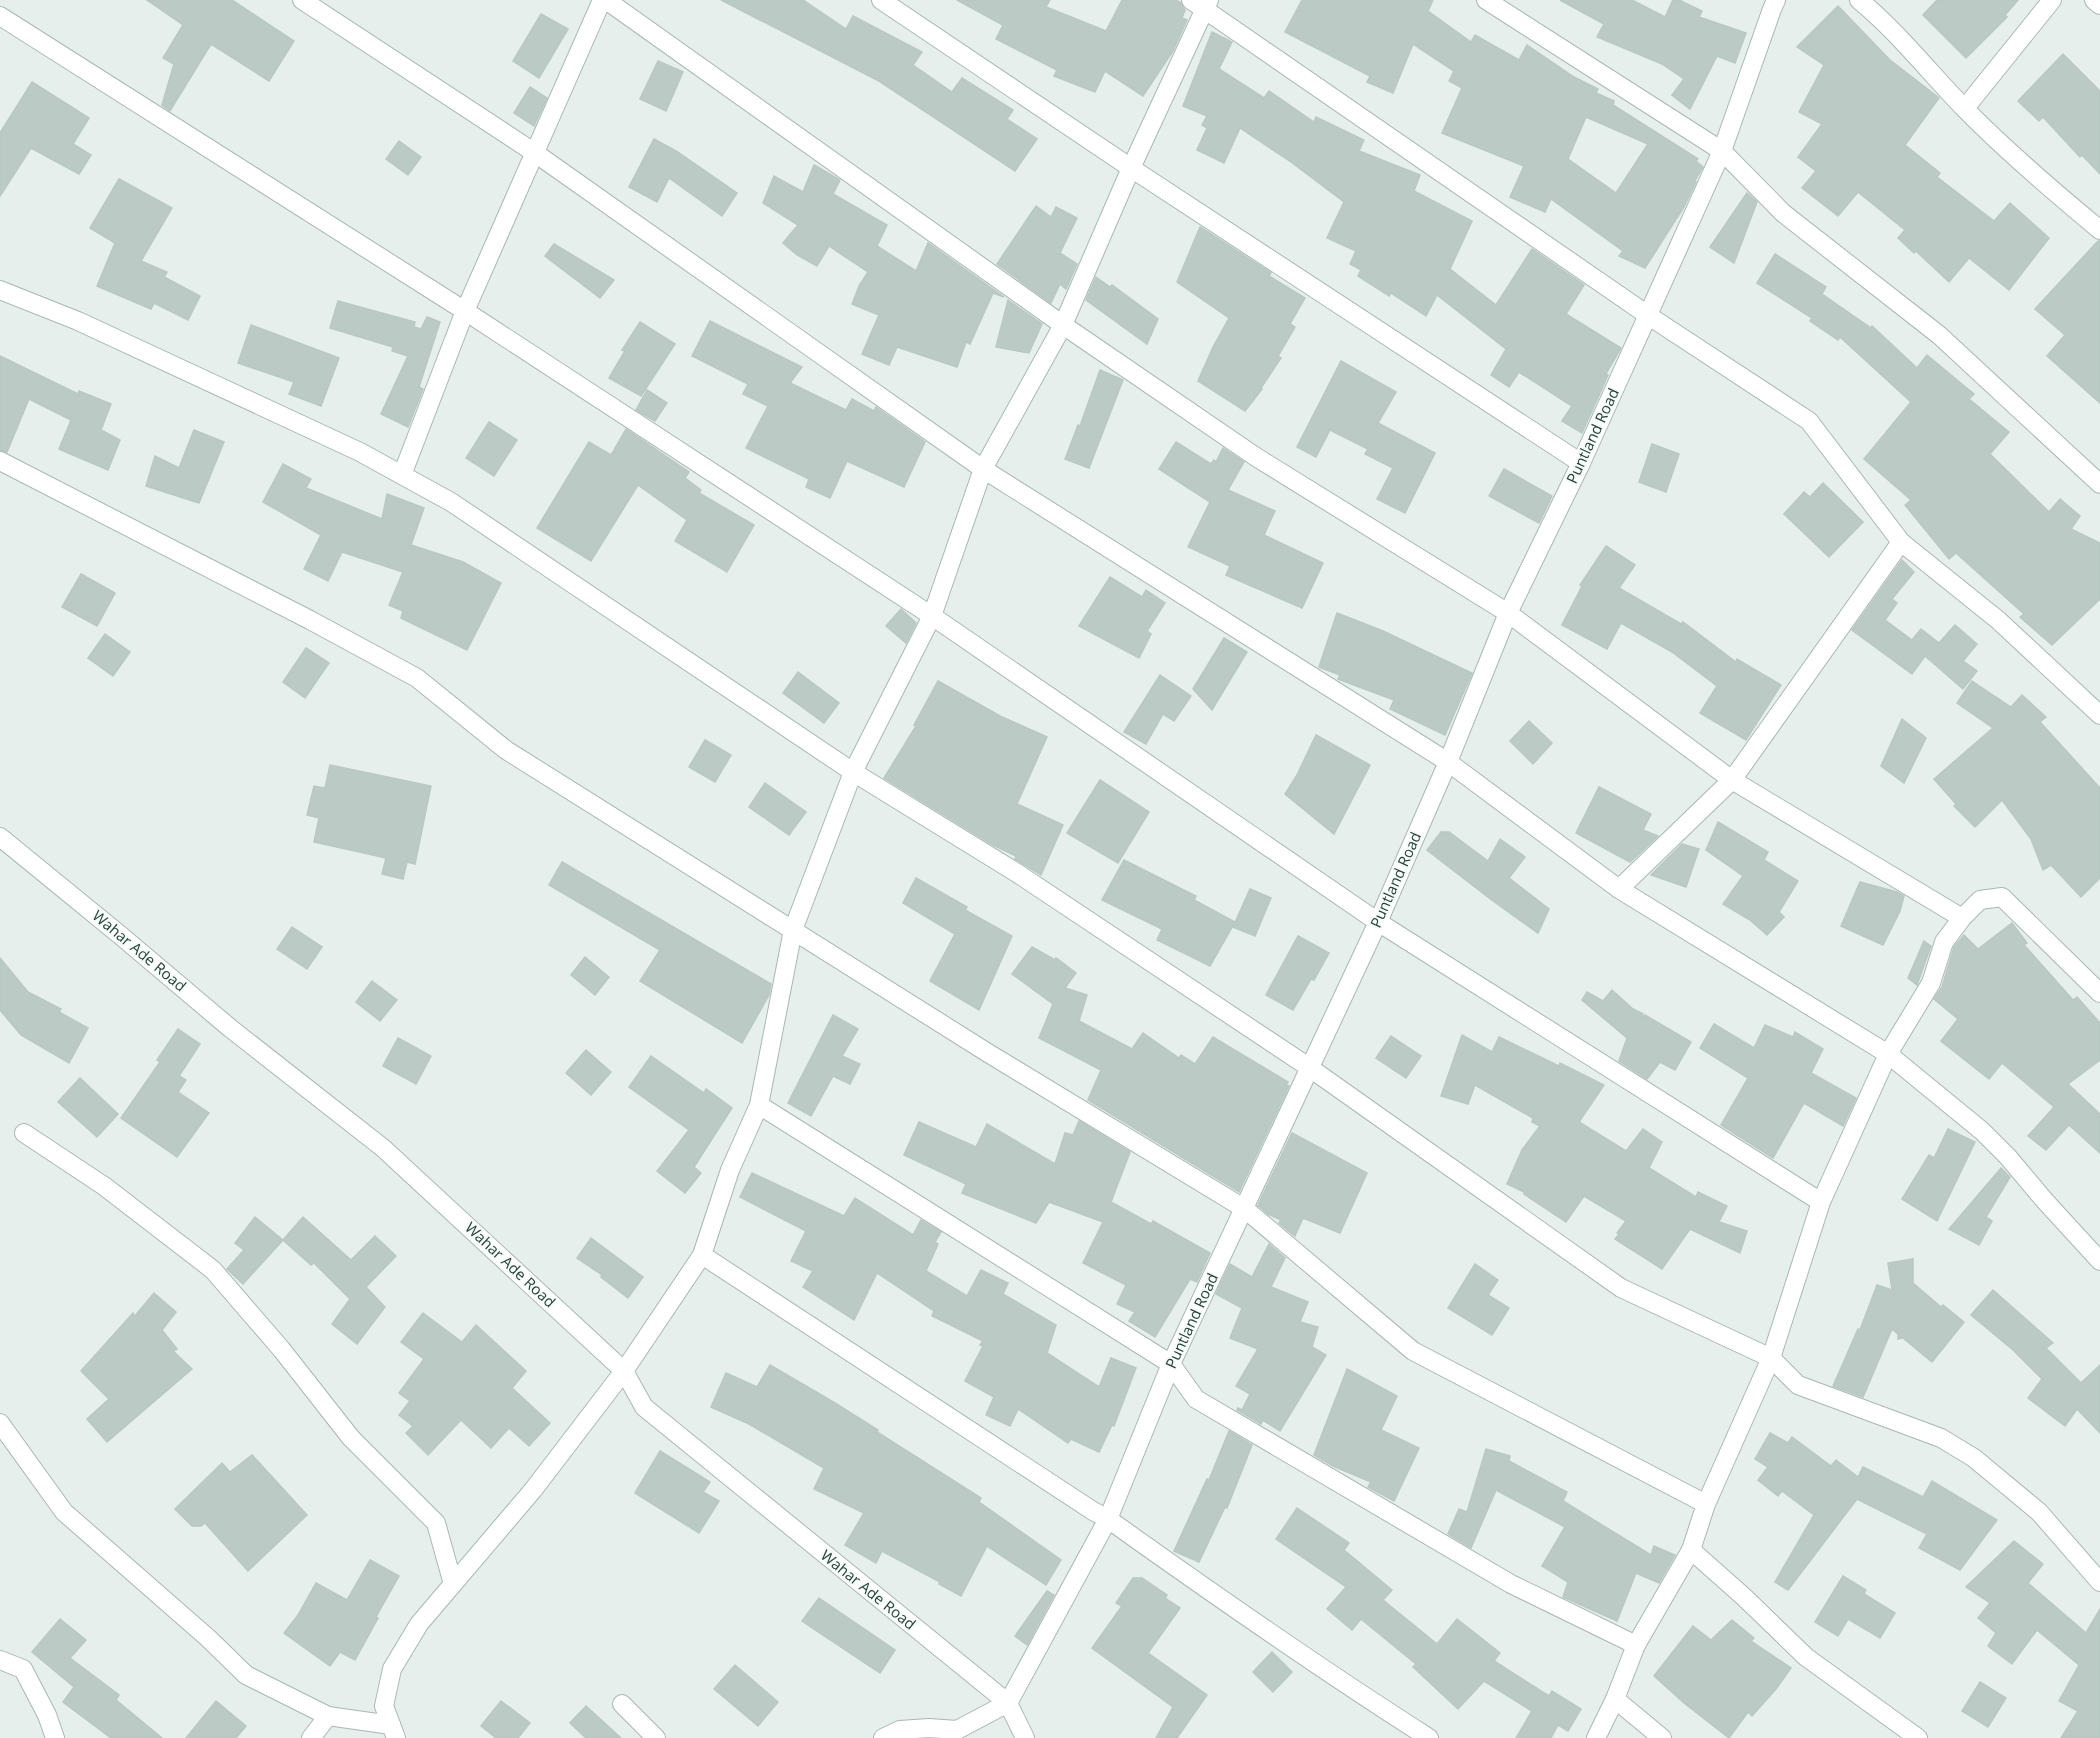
<svg xmlns="http://www.w3.org/2000/svg" width="2100" height="1738" viewBox="0 0 2100 1738" font-family="'Open Sans',sans-serif">
<rect width="100%" height="100%" fill="#e6efeb"/>
<g fill="#bbcac4" stroke="#b8c9c2" stroke-width="1.5" fill-rule="evenodd">
<path d="M147,0H232L294,41L269,81L211,44L170,111L162,105L174,64L163,58L183,25Z"/>
<path d="M721,0H803L846,29L853,16L922,52L913,65L952,92L962,78L1013,110L1007,119L1037,139L1015,171L879,81Z"/>
<path d="M957,0H1050L1046,7L1106,31L1122,0H1175L1180,2L1185,10L1182,18L1187,20L1173,51L1143,96L1105,71L1095,92L1054,76L1057,70L996,39L1003,25Z"/>
<path d="M1302,0H1433L1428,11L1471,42L1475,35L1519,60L1527,45L1574,77L1598,89L1596,93L1614,101L1613,105L1698,159L1696,161L1703,167L1694,182H1696L1684,207L1645,268L1619,256L1623,251L1551,199L1545,212L1510,197L1524,166L1442,133L1462,88L1449,81L1454,71L1413,44L1393,93L1367,82L1370,76L1285,32ZM1586,117L1648,144L1616,193L1568,159Z"/>
<path d="M1560,0H1632L1665,17L1673,0H1679L1702,11L1699,17L1746,33L1735,63L1717,56L1690,109L1672,95L1684,79L1662,64L1597,37L1604,24Z"/>
<path d="M1937,0H2018L2005,15L2007,17L1966,58L1923,15Z"/>
<path d="M1838,6L1890,60L1939,98L1905,145L1940,173L1937,177L1994,221L2010,203L2049,238L2009,290L1969,258L1949,282L1916,251L1914,253L1898,238L1905,230L1858,192L1838,216L1802,188L1816,171L1798,157L1822,124L1799,112L1824,65L1797,47Z"/>
<path d="M541,14L568,29L539,78L513,61Z"/>
<path d="M1212,32L1232,42L1219,69L1264,98L1269,91L1314,122L1316,117L1364,140L1359,151L1420,175L1414,191L1472,221L1450,269L1496,305L1532,249L1584,285L1566,314L1621,348L1606,374L1608,375L1582,433L1562,421L1572,406L1519,372L1509,387L1491,375L1506,349L1437,295L1426,316L1391,293L1389,296L1358,276L1361,270L1350,264L1356,251L1327,238L1344,202L1291,162L1240,128L1224,163L1197,150L1207,128L1202,125L1207,116L1183,106Z"/>
<path d="M2063,54L2100,91V174L2082,155L2080,157L2043,117L2039,121L2018,101Z"/>
<path d="M658,61L683,72L666,111L640,99Z"/>
<path d="M32,82L89,118L73,144L91,155L79,174L31,148L0,196V133Z"/>
<path d="M530,87L547,98L534,126L514,113Z"/>
<path d="M654,139L676,151L737,193L722,216L669,178L657,202L629,187Z"/>
<path d="M399,141L421,157L408,175L386,159Z"/>
<path d="M814,165L840,180L833,194L887,225L877,246L916,271L928,243L1004,297L993,293L970,344L966,342L957,367L897,347L889,365L862,354L879,315L852,304L859,286L868,272L829,246L817,266L797,255L783,243L798,225L763,203L774,176L803,192Z"/>
<path d="M119,179L172,208L141,261L167,272L164,277L200,296L188,320L154,303L151,309L97,286L115,243L90,228Z"/>
<path d="M1747,193L1757,202L1734,263L1710,247Z"/>
<path d="M1036,206L1051,217L1056,207L1077,218L1060,253L1077,264L1066,289L1060,284L1051,303L997,264Z"/>
<path d="M1200,227L1271,273L1269,276L1305,298L1290,324L1295,327L1278,356L1281,358L1261,388L1262,389L1245,411L1198,381L1213,347L1229,318L1177,282Z"/>
<path d="M2098,241H2100V403L2047,356L2065,335L2035,309Z"/>
<path d="M554,244L614,280L600,298L545,256Z"/>
<path d="M1775,254L1826,287L1822,294L1871,328L1872,326L1917,368L1927,355L1974,394L1969,399L2009,432L1990,454L2049,512L2060,499L2080,516L2071,529L2100,543V599L2052,645L2020,617L2024,614L1956,553L1949,559L1905,505L1911,500L1864,459L1911,402L1840,337L1838,340L1810,321L1812,318L1757,283Z"/>
<path d="M1096,277L1110,287L1112,285L1158,319L1147,344L1086,300Z"/>
<path d="M1008,300L1042,324L1029,353L996,347Z"/>
<path d="M338,301L415,322L414,327L421,329L427,317L440,322L419,387L423,389L408,427L381,414L408,356L392,351L393,347L330,328Z"/>
<path d="M710,321L802,367L790,383L846,410L852,399L874,411L876,407L925,442L904,487L847,461L830,498L806,487L809,479L746,448L768,406L743,394L748,384L692,356Z"/>
<path d="M640,322L675,344L641,396L609,378L625,351L622,350Z"/>
<path d="M251,325L339,358L321,406L289,394L294,382L238,363Z"/>
<path d="M0,356L78,394L79,391L111,404L101,430L120,440L108,470L59,449L71,420L29,399L7,452L0,450Z"/>
<path d="M1341,361L1396,392L1378,423L1435,453L1405,513L1377,499L1393,468L1365,454L1368,449L1330,430L1316,457L1297,447Z"/>
<path d="M1100,370L1123,380L1089,468L1065,459L1078,425L1080,426Z"/>
<path d="M647,390L667,403L655,421L636,410Z"/>
<path d="M489,422L517,440L494,476L466,458Z"/>
<path d="M626,429L689,472L685,478L701,490L699,493L754,525L727,572L675,541L687,520L638,485L591,561L537,528L589,442L611,455Z"/>
<path d="M194,430L224,442L199,503L146,486L155,456L179,468Z"/>
<path d="M1176,442L1211,464L1214,460L1216,462L1223,448L1244,462L1228,490L1275,511L1264,535L1323,563L1302,608L1226,575L1230,566L1188,547L1210,502L1159,469Z"/>
<path d="M1652,444L1679,454L1666,492L1639,482Z"/>
<path d="M283,464L311,479L306,488L382,519L387,494L424,508L411,545L463,562L501,583L467,650L401,618L403,611L389,605L403,572L342,552L328,581L304,569L321,535L263,502Z"/>
<path d="M1504,469L1552,496L1539,523L1489,496Z"/>
<path d="M1823,483L1863,522L1829,557L1784,514L1804,492L1810,497Z"/>
<path d="M1606,546L1635,565L1619,588L1681,624L1683,622L1736,662L1737,659L1781,685L1746,740L1700,713L1717,686L1672,652L1621,623L1607,649L1562,625L1582,586L1580,585Z"/>
<path d="M1902,560L1914,572L1892,599L1897,603L1885,620L1912,640L1921,629L1939,643L1955,625L1977,644L1963,661L1977,671L1963,689L1925,656L1912,674L1852,630Z"/>
<path d="M81,574L115,593L97,626L62,607Z"/>
<path d="M1110,577L1142,597L1146,590L1165,603L1147,631L1151,634L1139,658L1079,626Z"/>
<path d="M901,609L916,623L906,643L886,626Z"/>
<path d="M1337,613L1383,631L1472,673L1445,735L1390,709L1394,700L1338,679L1340,675L1319,667Z"/>
<path d="M105,634L130,652L113,676L88,658Z"/>
<path d="M1224,638L1247,652L1212,710L1193,689Z"/>
<path d="M306,648L329,663L305,698L283,682Z"/>
<path d="M798,672L839,703L824,723L783,693Z"/>
<path d="M1160,675L1191,696L1174,721L1163,714L1146,744L1124,732Z"/>
<path d="M938,681L1000,716L1047,737L1017,804L1063,825L1041,875L1015,859L1016,856L993,845L884,778L916,726L914,725Z"/>
<path d="M1972,681L2011,707L2022,695L2046,717L2040,722L2100,788V878L2081,897L2051,865L2043,870L2031,839L2002,800L1975,827L1954,806L1956,804L1934,779L1993,728L1957,703Z"/>
<path d="M1902,719L1926,738L1904,783L1881,766Z"/>
<path d="M1529,721L1552,743L1533,764L1510,741Z"/>
<path d="M1316,735L1370,765L1334,834L1285,794L1297,775Z"/>
<path d="M705,740L731,755L715,782L689,767Z"/>
<path d="M330,765L431,786L415,864L407,862L403,879L382,874L386,858L314,842L319,818L307,815L314,786L325,788Z"/>
<path d="M1100,780L1149,812L1118,863L1067,833Z"/>
<path d="M765,783L806,812L789,835L749,807Z"/>
<path d="M1599,787L1651,814L1643,830L1658,836L1630,862L1576,833Z"/>
<path d="M1718,822L1768,852L1764,860L1798,881L1779,912L1784,917L1767,935L1750,920L1723,904L1743,876L1706,850Z"/>
<path d="M1441,832H1449L1488,861L1500,839L1525,857L1509,878L1549,909L1538,933L1493,901L1427,850Z"/>
<path d="M1682,844L1699,849L1686,887L1651,875Z"/>
<path d="M1124,860L1196,896L1194,900L1235,922L1210,966L1157,940L1162,929L1102,900Z"/>
<path d="M562,862L771,984L769,995L742,1043L640,981L660,950L549,885Z"/>
<path d="M916,878L967,907L965,910L1012,936L979,1010L930,981L955,934L903,903Z"/>
<path d="M1860,882L1897,892L1904,896L1900,911L1883,945L1841,926Z"/>
<path d="M1250,889L1271,898L1255,936L1233,927Z"/>
<path d="M2012,923L2027,943L2024,945L2073,1000L2077,997L2100,1023V1060L2068,1084L2100,1114V1153L2069,1125L2046,1150L2028,1136L2054,1107L2002,1063L1989,1079L1941,1041L1958,1019L1934,999L1942,987L1954,947L1964,935L1978,949Z"/>
<path d="M292,927L322,947L307,969L277,949Z"/>
<path d="M1298,936L1329,953L1314,980L1311,979L1293,1010L1266,995Z"/>
<path d="M1924,941L1931,946L1917,985L1908,978Z"/>
<path d="M1032,947L1055,960L1056,958L1076,973L1065,988L1087,995L1079,1021L1132,1049L1143,1033L1179,1058L1181,1055L1195,1064L1213,1037L1288,1082L1286,1085L1289,1086L1239,1192L1088,1100L1101,1070L1039,1038L1053,1004L1012,974Z"/>
<path d="M585,957L609,977L595,995L571,975Z"/>
<path d="M0,958L28,992L61,1009L59,1012L88,1028L69,1063L21,1035L0,1010Z"/>
<path d="M372,981L397,1000L380,1021L356,1002Z"/>
<path d="M1612,990L1633,1009L1643,1014L1641,1020L1645,1015L1691,1042L1675,1070L1660,1062L1647,1079L1619,1061L1627,1038L1582,1000L1587,992L1603,1001Z"/>
<path d="M833,1015L858,1029L842,1056L860,1064L850,1084L833,1076L811,1116L788,1103Z"/>
<path d="M1714,1024L1754,1048L1765,1025L1793,1037L1795,1032L1823,1049L1811,1073L1856,1098L1843,1126L1804,1103L1773,1158L1721,1125L1748,1078L1700,1048Z"/>
<path d="M178,1029L200,1044L179,1076L186,1080L178,1092L209,1113L177,1157L121,1118L160,1062L157,1060Z"/>
<path d="M1462,1035L1492,1052L1499,1037L1559,1066L1560,1063L1604,1085L1579,1122L1626,1151L1643,1129L1662,1142L1649,1168L1696,1197L1698,1192L1727,1206L1719,1222L1747,1231L1740,1253L1690,1229L1662,1269L1615,1239L1619,1234L1617,1233L1626,1221L1584,1196L1566,1222L1524,1194V1192L1507,1184L1522,1150L1540,1126L1532,1122L1533,1118L1475,1085L1468,1104L1441,1096Z"/>
<path d="M1391,1036L1421,1056L1406,1078L1376,1058Z"/>
<path d="M398,1038L431,1056L416,1084L383,1066Z"/>
<path d="M586,1050L611,1072L591,1095L566,1073Z"/>
<path d="M651,1056L704,1093L706,1089L732,1108L694,1167L701,1173L685,1193L657,1171L689,1130L629,1087Z"/>
<path d="M80,1078L118,1114L97,1137L58,1102Z"/>
<path d="M1079,1121L1130,1152L1111,1202L1151,1224L1153,1221L1210,1253L1197,1282L1190,1279L1155,1337L1129,1321L1135,1312L1117,1304L1126,1285L1083,1263L1103,1222L1049,1202L1036,1223L962,1193L966,1184L904,1155L919,1122L976,1147L987,1124L1055,1164L1065,1133L1073,1135Z"/>
<path d="M1948,1129L1975,1142L1937,1221L1902,1199L1929,1155L1934,1158Z"/>
<path d="M1292,1133L1367,1173L1340,1233L1303,1218L1295,1236L1279,1223L1281,1220L1268,1214L1258,1205Z"/>
<path d="M2001,1168L2010,1177L1986,1217L1992,1221L1979,1245L1949,1229Z"/>
<path d="M752,1173L844,1216L855,1198L913,1235L921,1220L941,1232L935,1242L938,1244L926,1271L967,1296L981,1270L1008,1283L1003,1294L1056,1325L1047,1353L1099,1387L1111,1358L1136,1368L1114,1426L1112,1425L1099,1452L1071,1439L1068,1443L1018,1409L1010,1426L986,1415L994,1397L965,1381L983,1346L980,1345L983,1341L932,1316L934,1311L877,1273L854,1320L803,1287L813,1271L791,1261L806,1231L740,1197Z"/>
<path d="M255,1217L283,1240L243,1284L227,1269L244,1250L235,1243Z"/>
<path d="M303,1217L351,1260L375,1236L396,1256L366,1287L385,1307L357,1344L332,1324L350,1299L314,1263L311,1265L283,1240Z"/>
<path d="M591,1238L643,1277L628,1298L601,1277L602,1275L577,1258Z"/>
<path d="M1269,1244L1285,1258L1271,1287L1308,1302L1300,1322L1318,1327L1312,1347L1326,1355L1280,1431L1263,1420L1261,1424L1237,1410L1238,1408L1242,1410L1250,1394L1236,1386L1258,1349L1230,1338L1242,1308L1216,1294L1230,1264L1252,1277Z"/>
<path d="M1913,1259V1283L1941,1307L1943,1305L1964,1322L1932,1362L1903,1338L1898,1339V1334L1892,1329L1863,1397L1833,1386L1858,1329L1860,1330L1877,1285L1892,1290L1888,1263Z"/>
<path d="M1475,1264L1498,1280L1488,1295L1509,1308L1492,1335L1448,1308Z"/>
<path d="M1993,1290L2053,1343L2046,1348L2081,1383L2100,1365V1433L2077,1409L2065,1426L2028,1398L2042,1379L2013,1350L1971,1315Z"/>
<path d="M154,1293L176,1312L162,1330L177,1349L173,1351L192,1369L107,1442L87,1419L109,1399L81,1371L133,1313L134,1317Z"/>
<path d="M423,1313L462,1342L476,1325L526,1371L512,1388L550,1423L529,1446L509,1428L491,1448L461,1420L428,1455L406,1433L413,1426L399,1415L410,1401L399,1393L424,1359L401,1342Z"/>
<path d="M770,1365L835,1403L878,1430L877,1432L981,1498L979,1502L1061,1560L1046,1585L987,1546L961,1596L939,1584L940,1582L882,1551L876,1563L845,1545L864,1513L814,1489L824,1468L749,1424L711,1407L726,1373L757,1387Z"/>
<path d="M1347,1369L1397,1396L1381,1430L1419,1448L1394,1501L1368,1487L1371,1482L1333,1466L1314,1455Z"/>
<path d="M1229,1431L1252,1445L1227,1508L1225,1507L1199,1562L1174,1551L1207,1479L1209,1480Z"/>
<path d="M1770,1433L1788,1443L1792,1437L1831,1466L1836,1460L1858,1477L1863,1467L1923,1497L1932,1481L1997,1520L1960,1570L1919,1548L1927,1534L1857,1499L1788,1590L1775,1582L1814,1515L1782,1491L1778,1496L1758,1480L1768,1467L1755,1459Z"/>
<path d="M1486,1449L1510,1456L1509,1461L1567,1492L1563,1501L1651,1555L1654,1546L1675,1555L1659,1583L1636,1573L1617,1621L1563,1597L1568,1582L1542,1566L1565,1527L1496,1490L1471,1548L1448,1534L1459,1509L1467,1512Z"/>
<path d="M660,1451L710,1482L703,1492L719,1501L699,1533L635,1493Z"/>
<path d="M252,1455L307,1515L248,1571L205,1523L201,1526H192L175,1509L222,1463L230,1472Z"/>
<path d="M1297,1508L1349,1543L1344,1550L1392,1590L1383,1600L1437,1644L1457,1619L1500,1653L1494,1661L1549,1696L1552,1691L1581,1709L1568,1731L1558,1725L1551,1738H1516L1532,1711L1484,1681L1458,1709L1413,1667L1416,1664L1361,1619L1352,1630L1327,1609L1346,1587L1276,1539Z"/>
<path d="M2014,1541L2043,1564L2028,1583L2086,1633L2100,1609V1738H2061L2078,1711L2059,1701L2079,1665L2037,1630L2012,1664L1988,1646L1996,1633L1978,1618L1990,1603L1966,1587Z"/>
<path d="M370,1560L399,1576L376,1617L378,1618L355,1660L340,1652L330,1666L284,1633L298,1615L316,1583L347,1600Z"/>
<path d="M1843,1576L1866,1590L1864,1594L1895,1613L1880,1638L1848,1619L1838,1636L1815,1622Z"/>
<path d="M1133,1578H1142L1167,1595L1165,1598L1180,1608L1148,1653L1207,1695L1177,1738H1156L1173,1707L1092,1648L1122,1606L1116,1603Z"/>
<path d="M1047,1591L1054,1595L1027,1645L1015,1636Z"/>
<path d="M819,1598L895,1650L880,1673L802,1621Z"/>
<path d="M60,1619L86,1640L70,1658L119,1695L116,1700L162,1738H111L63,1702L74,1687L32,1652Z"/>
<path d="M1732,1620L1754,1638L1751,1641L1791,1668L1776,1689L1752,1716L1748,1712L1729,1738L1684,1703L1654,1676L1693,1626L1711,1640Z"/>
<path d="M1272,1652L1292,1672L1273,1692L1253,1672Z"/>
<path d="M735,1665L778,1702L758,1726L714,1689Z"/>
<path d="M1980,1682L2006,1698L1988,1727L1962,1711Z"/>
<path d="M216,1701L246,1726L236,1738H186Z"/>
<path d="M501,1701L530,1723L518,1738H496L481,1726Z"/>
<path d="M586,1706L621,1738H586L570,1723Z"/>
</g>
<g fill="none" stroke-linecap="round" stroke-linejoin="round">
<defs>
<g id="minor">
<path d="M302,0L535,153L983,469L1448,762L1619,889L1888,1054L1982,1131L2008,1157L2045,1201L2100,1261"/>
<path d="M606,0L1063,325L1256,457L1508,613L1732,780L1962,918"/>
<path d="M881,0L1131,168L1581,463"/>
<path d="M1191,0L1649,316L1809,421L1901,542L1998,620L2100,715"/>
<path d="M1486,0L1722,151L1783,213L1939,335L2100,484"/>
<path d="M1859,0C1898,32 1929,72 1964,108C2006,151 2053,191 2100,230"/>
<path d="M2094,0L2100,5"/>
<path d="M0,16L465,311L932,616L1378,922L1821,1202"/>
<path d="M1965,108L2052,0"/>
<path d="M0,290L78,321L360,452L451,502L853,772L1017,873L1310,1068L1621,1288L1771,1358L1798,1385L1941,1438L1974,1458L2039,1512L2100,1582"/>
<path d="M0,461L310,620L417,678L506,750L988,1053L1245,1209L1413,1351L1706,1504"/>
<path d="M402,475L465,311L602,0"/>
<path d="M0,837L120,935L230,1028L383,1148L624,1371L644,1407L1008,1703L1025,1738"/>
<path d="M1619,889L1732,780L1901,542"/>
<path d="M759,1105L1171,1364L1196,1399L1511,1584L1636,1645"/>
<path d="M24,1133L104,1186L213,1270L282,1350L351,1438L436,1523L453,1584"/>
<path d="M702,1255L1093,1511L1108,1519C1213,1594 1319,1668 1429,1738"/>
<path d="M0,1423L64,1512L208,1638L246,1675L328,1716L391,1725"/>
<path d="M1691,1550L1744,1597L1806,1657L1918,1738"/>
<path d="M0,1660L23,1669L47,1715L55,1738"/>
<path d="M1615,1699L1662,1738"/>
<path d="M1008,1703L1108,1519L1171,1364L1378,922L1448,762L1508,613L1581,463L1722,151L1772,9L1776,0"/>
<path d="M622,1704L656,1738"/>
<path d="M311,1738L328,1716"/>
<path d="M396,1738L384,1706L392,1669L419,1624L533,1490L624,1371L702,1255L730,1170L759,1105L793,930L853,772L932,616L983,469L1063,325L1131,168L1209,0"/>
<path d="M883,1738L900,1730L929,1728L957,1730L1008,1703"/>
<path d="M1596,1738L1615,1699L1636,1645L1691,1550L1706,1504L1771,1358L1821,1202L1888,1054L1931,983L1944,942L1962,918L1980,900L2002,897L2100,993"/>
</g>
</defs>
<use href="#minor" stroke="#a8b8b2" stroke-width="20"/>
<use href="#minor" stroke="#fff" stroke-width="18"/>
</g>
<g text-anchor="middle" stroke-width="4.5" stroke-linejoin="round" paint-order="stroke">
<g font-size="15" fill="#24423a" stroke="#f7fbf9">
<text transform="translate(1593 436) rotate(-65)" y="5">Puntland Road</text>
<text transform="translate(1396 880) rotate(-66)" y="5">Puntland Road</text>
<text transform="translate(139 951) rotate(40)" y="5">Wahar Ade Road</text>
<text transform="translate(510 1265) rotate(43)" y="5">Wahar Ade Road</text>
<text transform="translate(1192 1321) rotate(-65)" y="5">Puntland Road</text>
<text transform="translate(868 1590) rotate(39)" y="5">Wahar Ade Road</text>
</g>
</g>
</svg>
